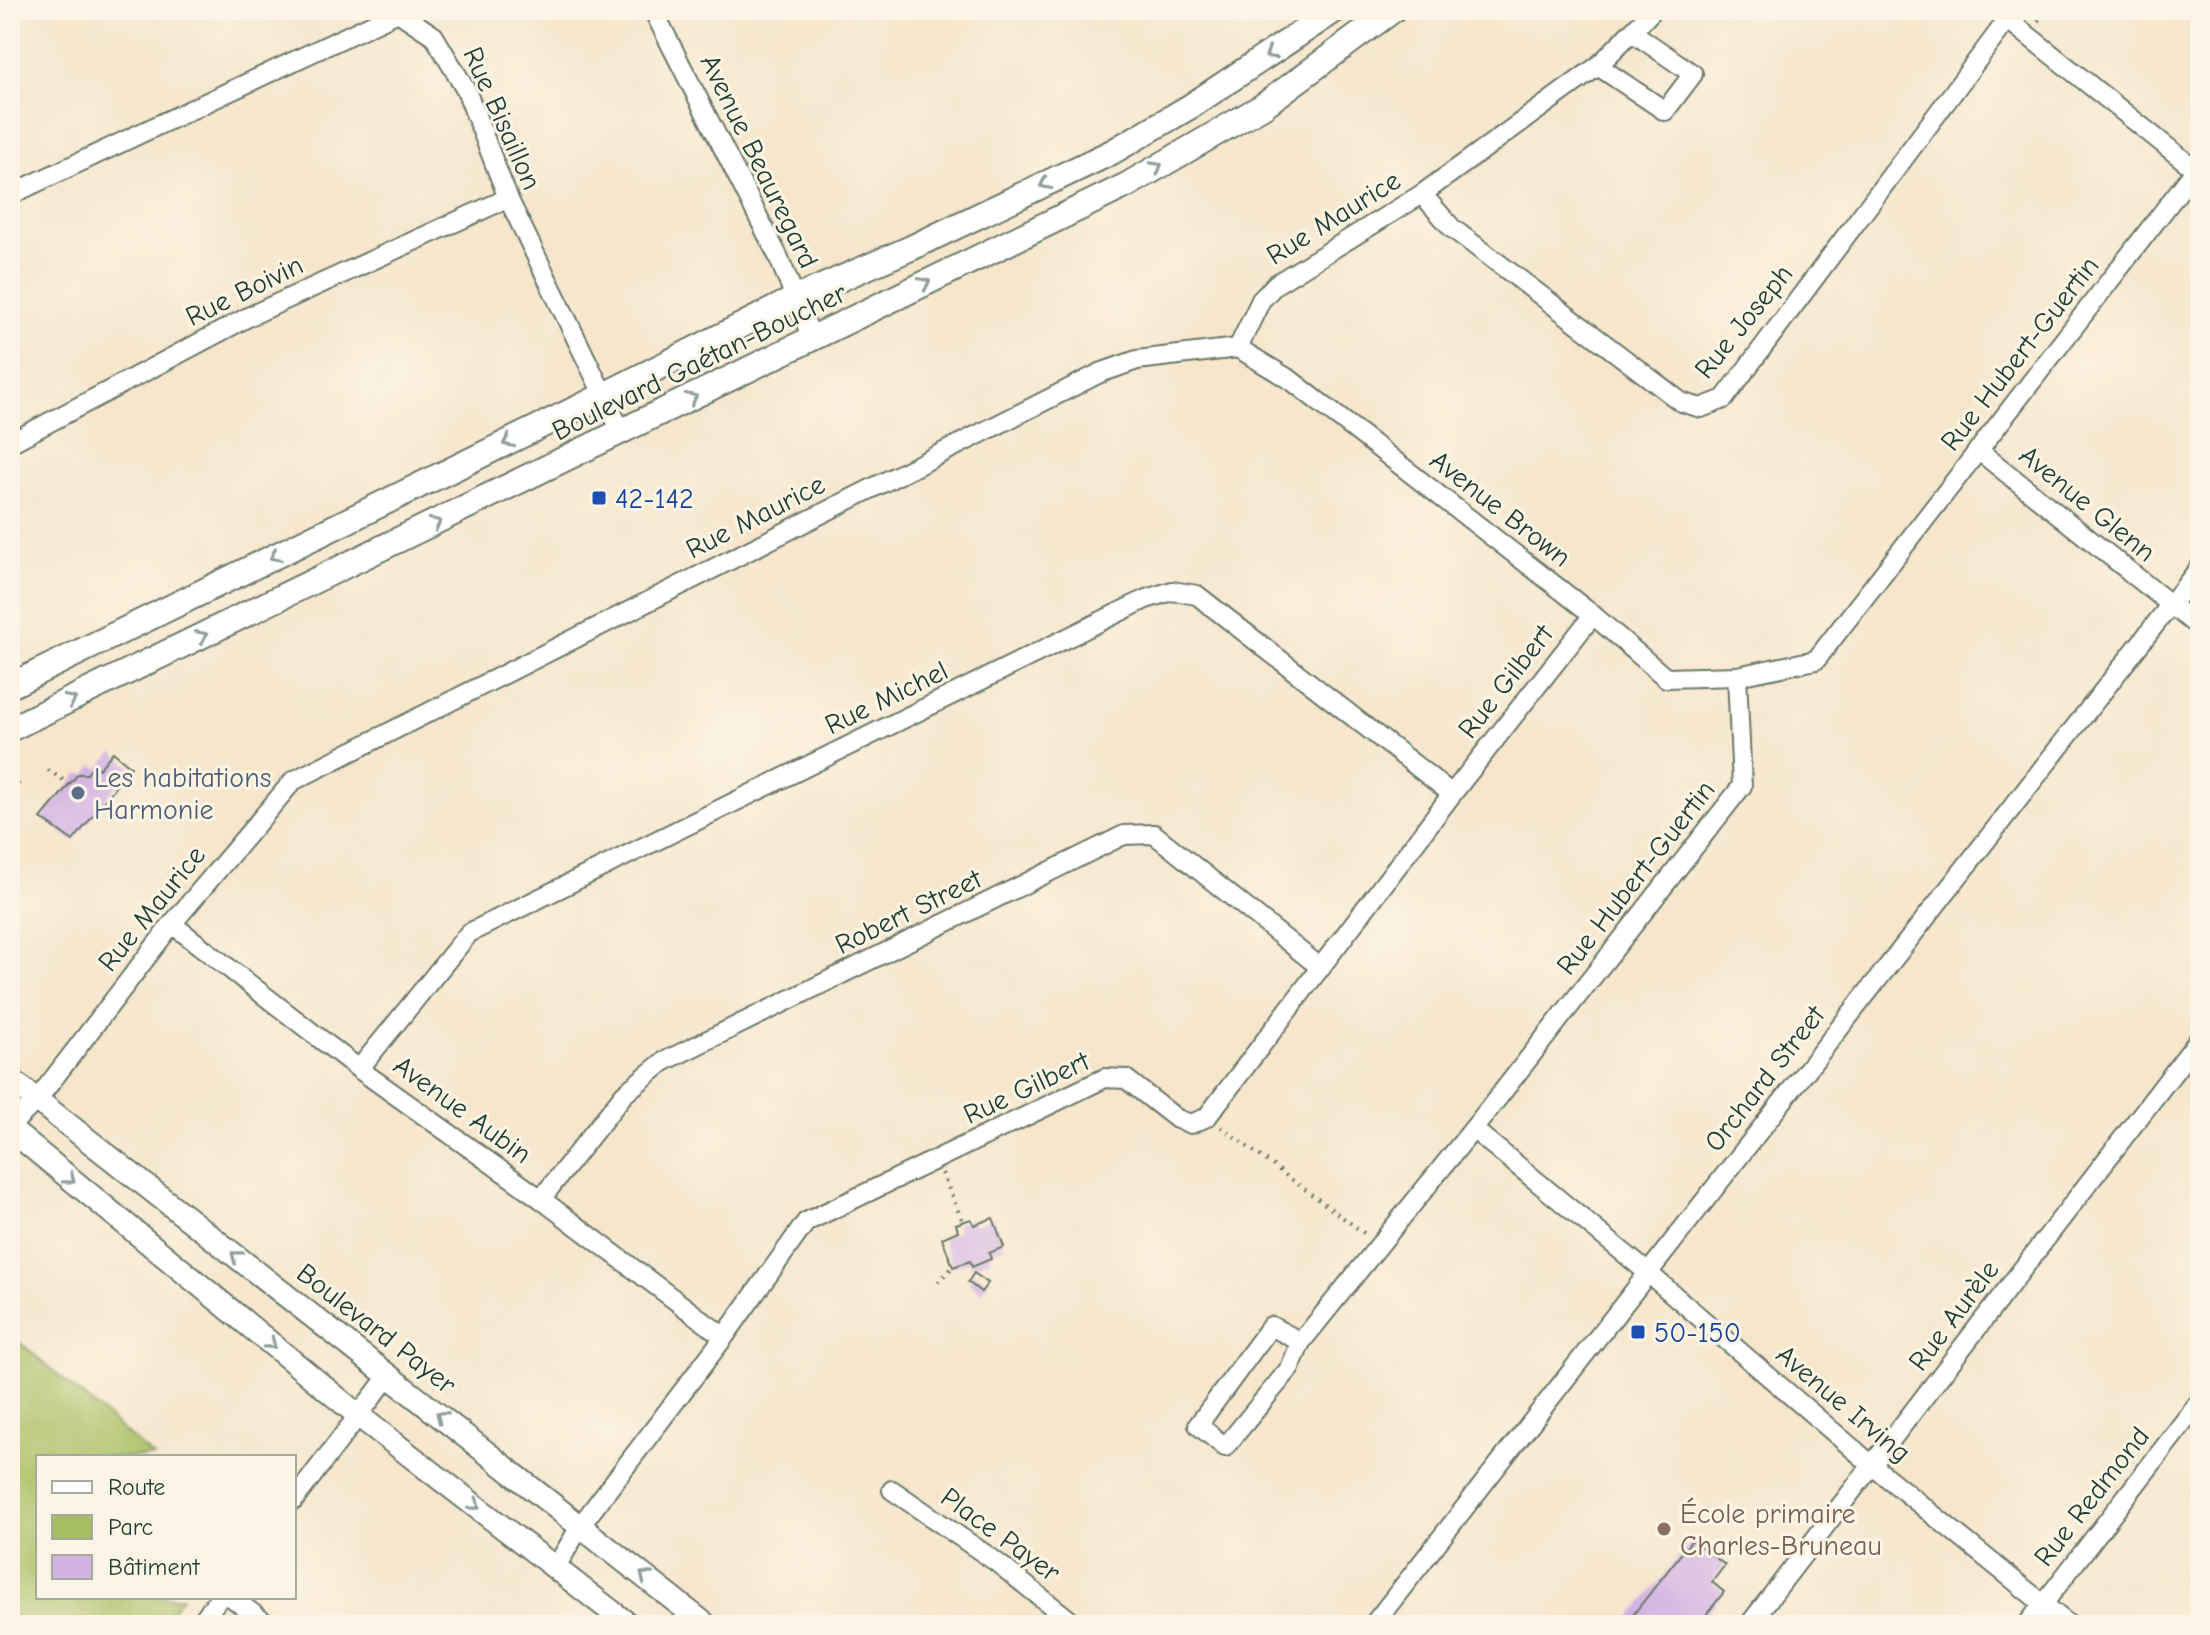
<svg xmlns="http://www.w3.org/2000/svg" width="2210" height="1635" viewBox="0 0 2210 1635" font-family="'Comic Neue',sans-serif">
<rect width="100%" height="100%" fill="#fcf5e5"/>
<filter id="ink" filterUnits="userSpaceOnUse"><feTurbulence type="fractalNoise" baseFrequency=".0125" numOctaves="2"/><feDisplacementMap in="SourceGraphic" scale="16" xChannelSelector="R" yChannelSelector="G"/><feConvolveMatrix kernelMatrix="1 2 1 2 8 2 1 2 1" color-interpolation-filters="sRGB"/></filter>
<filter id="wash" filterUnits="userSpaceOnUse"><feTurbulence type="fractalNoise" baseFrequency=".006" numOctaves="4" result="noise"/><feDisplacementMap in="SourceGraphic" scale="32" xChannelSelector="R" yChannelSelector="G"/><feGaussianBlur stdDeviation="1.8" result="paint"/><feColorMatrix in="noise" values="0 0 0 0 0 0 0 0 0 0 0 0 0 0 0 0 0 1.4 0 .05"/><feComposite in="paint" operator="in"/></filter>
<g filter="url(#wash)">
<rect width="100%" height="100%" fill="#f6e6cc"/>
<path fill="#a7bd61" stroke="#637d4a" stroke-width="2" d="M10,1334L154,1457H38V1597H182L161,1625H10Z"/>
<g id="blocks">
<g fill="#d2b1e3">
<path d="M113,752L131,767L73,841L41,818L78,774H87L94,765L99,769Z"/>
<path d="M993,1218L1004,1247L989,1253L991,1259L972,1267L970,1261L953,1267L942,1238L958,1231L956,1224L971,1219L974,1225Z"/>
<path d="M974,1273L988,1283L981,1292L968,1282Z"/>
<path d="M1692,1540L1725,1565L1712,1582L1724,1592L1698,1625H1625Z"/>
</g>
</g>
</g>
<g filter="url(#ink)">
<use href="#blocks" fill-opacity="0" stroke="#6a7869" stroke-width="2"/>
<g fill="none" stroke-linecap="round" stroke-linejoin="round">
<defs>
<g id="minor">
<path d="M653,10L778,256L812,338"/>
<path d="M1996,10L2196,170"/>
<path d="M1598,66L1665,111L1693,74L1632,32"/>
<path d="M1422,194L1452,228L1681,402L1701,408L1724,399L2008,19"/>
<path d="M10,195L398,12L434,36L466,90L508,198L622,433"/>
<path d="M1238,348L1292,381L1593,615L1666,678L1737,676L1816,660L2200,164"/>
<path d="M1238,348L1261,300L1276,284L1422,194L1598,66L1653,10"/>
<path d="M10,443L250,316L508,198"/>
<path d="M1978,450L2200,628"/>
<path d="M172,924L359,1069L541,1199L724,1337"/>
<path d="M359,1069L469,933L1146,599L1172,591L1197,595L1452,794"/>
<path d="M10,1126L37,1100L172,924L293,781L1100,373L1137,360L1238,348"/>
<path d="M1473,1129L1647,1272L1873,1466L2069,1625"/>
<path d="M541,1199L624,1094L663,1062L1124,835L1154,834L1321,968"/>
<path d="M1301,1342L1271,1326L1198,1425L1225,1447L1290,1368L1301,1342L1482,1118L1742,786L1737,676"/>
<path d="M892,1490L995,1561L1072,1622L1070,1625"/>
<path d="M294,1500L389,1375"/>
<path d="M556,1567L581,1525L724,1337L806,1222L1105,1078L1126,1079L1177,1119L1191,1124L1207,1117L1452,794L1593,615"/>
<path d="M231,1597L268,1625"/>
<path d="M199,1625L220,1597"/>
<path d="M1373,1625L2200,567"/>
<path d="M1749,1625L2200,1038"/>
<path d="M2027,1625L2200,1401"/>
</g>
<g id="tertiary">
<path d="M10,1079L706,1625"/>
<path d="M10,1129L359,1416L629,1625"/>
</g>
<g id="secondary">
<path d="M10,686L604,395L796,298L911,248L1112,152L1191,106L1335,10"/>
<path d="M10,729L1127,185L1263,106L1393,10"/>
</g>
</defs>
<use href="#minor" stroke="#6a7869" stroke-width="22"/>
<use href="#tertiary" stroke="#6a7869" stroke-width="26"/>
<use href="#secondary" stroke="#6a7869" stroke-width="28"/>
<g stroke="#6a7869" stroke-width="4" stroke-dasharray="2 6" stroke-linecap="butt">
<path d="M2087,13L2089,10"/>
<path d="M2038,21L2046,10"/>
<path d="M48,770L69,784"/>
<path d="M10,798L19,783"/>
<path d="M1221,1127L1365,1234"/>
<path d="M942,1173L963,1222"/>
<path d="M938,1282L953,1267"/>
</g>
<use href="#minor" stroke="#fff" stroke-width="18"/>
<use href="#tertiary" stroke="#fff" stroke-width="22"/>
<use href="#secondary" stroke="#fff" stroke-width="24"/>
</g>
<defs><path id="oneway-chevron" d="M-2-3.5L2.5 0L-2 3.5" fill="none" stroke-width="1.6" stroke-linecap="round" stroke-linejoin="round" transform="scale(2)"/></defs>
<g stroke="#8f9e9a">
<use href="#oneway-chevron" transform="translate(1270 54) rotate(147)"/>
<use href="#oneway-chevron" transform="translate(1157 167) rotate(-30)"/>
<use href="#oneway-chevron" transform="translate(1045 184) rotate(154)"/>
<use href="#oneway-chevron" transform="translate(925 283) rotate(-26)"/>
<use href="#oneway-chevron" transform="translate(692 398) rotate(-26)"/>
<use href="#oneway-chevron" transform="translate(508 442) rotate(154)"/>
<use href="#oneway-chevron" transform="translate(436 523) rotate(-26)"/>
<use href="#oneway-chevron" transform="translate(275 556) rotate(154)"/>
<use href="#oneway-chevron" transform="translate(202 636) rotate(-26)"/>
<use href="#oneway-chevron" transform="translate(71 700) rotate(-26)"/>
<use href="#oneway-chevron" transform="translate(70 1179) rotate(39)"/>
<use href="#oneway-chevron" transform="translate(236 1256) rotate(-142)"/>
<use href="#oneway-chevron" transform="translate(271 1344) rotate(39)"/>
<use href="#oneway-chevron" transform="translate(441 1416) rotate(-142)"/>
<use href="#oneway-chevron" transform="translate(475 1505) rotate(38)"/>
<use href="#oneway-chevron" transform="translate(645 1576) rotate(-141)"/>
</g>
</g>
<g fill="#1a4fb4" stroke="#fcf5e5" stroke-width="3">
<rect x="591" y="490" width="16" height="16" rx="4"/>
<rect x="1630" y="1324" width="16" height="16" rx="4"/>
</g>
<circle fill="#5c6f8a" stroke="#fcf5e5" stroke-width="3" cx="78" cy="793" r="8"/>
<circle fill="#8d6e63" stroke="#fcf5e5" stroke-width="3" cx="1664" cy="1529" r="8"/>
<g text-anchor="middle" stroke-width="6" stroke-linejoin="round" paint-order="stroke">
<g font-size="28" fill="#1f3d34" stroke="#fcf5e5">
<text transform="translate(503 118) rotate(66)" y="10">Rue Bisaillon</text>
<text transform="translate(760 161) rotate(64)" y="10">Avenue Beauregard</text>
<text transform="translate(1333 217) rotate(-32)" y="10">Rue Maurice</text>
<text transform="translate(244 290) rotate(-26)" y="10">Rue Boivin</text>
<text transform="translate(1743 321) rotate(-51)" y="10">Rue Joseph</text>
<text transform="translate(2019 353) rotate(-52)" y="10">Rue Hubert-Guertin</text>
<text transform="translate(699 361) rotate(-26)" y="10">Boulevard Gaétan-Boucher</text>
<text transform="translate(2088 503) rotate(39)" y="10">Avenue Glenn</text>
<text transform="translate(1501 508) rotate(38)" y="10">Avenue Brown</text>
<text transform="translate(755 516) rotate(-27)" y="10">Rue Maurice</text>
<text transform="translate(1505 681) rotate(-52)" y="10">Rue Gilbert</text>
<text transform="translate(886 697) rotate(-26)" y="10">Rue Michel</text>
<text transform="translate(1635 877) rotate(-52)" y="10">Rue Hubert-Guertin</text>
<text transform="translate(151 908) rotate(-51)" y="10">Rue Maurice</text>
<text transform="translate(908 911) rotate(-26)" y="10">Robert Street</text>
<text transform="translate(1764 1078) rotate(-52)" y="10">Orchard Street</text>
<text transform="translate(1026 1087) rotate(-25)" y="10">Rue Gilbert</text>
<text transform="translate(463 1109) rotate(36)" y="10">Avenue Aubin</text>
<text transform="translate(1953 1315) rotate(-53)" y="10">Rue Aurèle</text>
<text transform="translate(377 1328) rotate(38)" y="10">Boulevard Payer</text>
<text transform="translate(1844 1403) rotate(40)" y="10">Avenue Irving</text>
<text transform="translate(2091 1496) rotate(-52)" y="10">Rue Redmond</text>
<text transform="translate(1001 1534) rotate(36)" y="10">Place Payer</text>
</g>
<g font-size="28" fill="#164399" stroke="#fcf5e5" text-anchor="start">
<text x="615" y="508">42-142</text>
<text x="1654" y="1342">50-150</text>
</g>
<g font-size="28" fill="#4e5e75" stroke="#fcf5e5" text-anchor="start">
<text x="94" y="787">Les habitations<tspan x="94" dy="32">Harmonie</tspan></text>
</g>
<g font-size="28" fill="#785e54" stroke="#fcf5e5" text-anchor="start">
<text x="1680" y="1523">École primaire<tspan x="1680" dy="32">Charles-Bruneau</tspan></text>
</g>
</g>
<rect width="2210" height="1635" fill="none" stroke="#fcf5e5" stroke-width="40"/>
<rect x="36" y="1455" width="260" height="144" fill="#fcf5e5" stroke="#a4ab9e" stroke-width="2"/>
<rect x="52" y="1481" width="40" height="12" fill="#ffffff" stroke="#a4ab9e" stroke-width="2"/>
<text x="108" y="1495" font-size="24" fill="#1f3d34">Route</text>
<rect x="52" y="1515" width="40" height="24" fill="#a7bd61" stroke="#a4ab9e" stroke-width="2"/>
<text x="108" y="1535" font-size="24" fill="#1f3d34">Parc</text>
<rect x="52" y="1555" width="40" height="24" fill="#d2b1e3" stroke="#a4ab9e" stroke-width="2"/>
<text x="108" y="1575" font-size="24" fill="#1f3d34">Bâtiment</text>
</svg>
